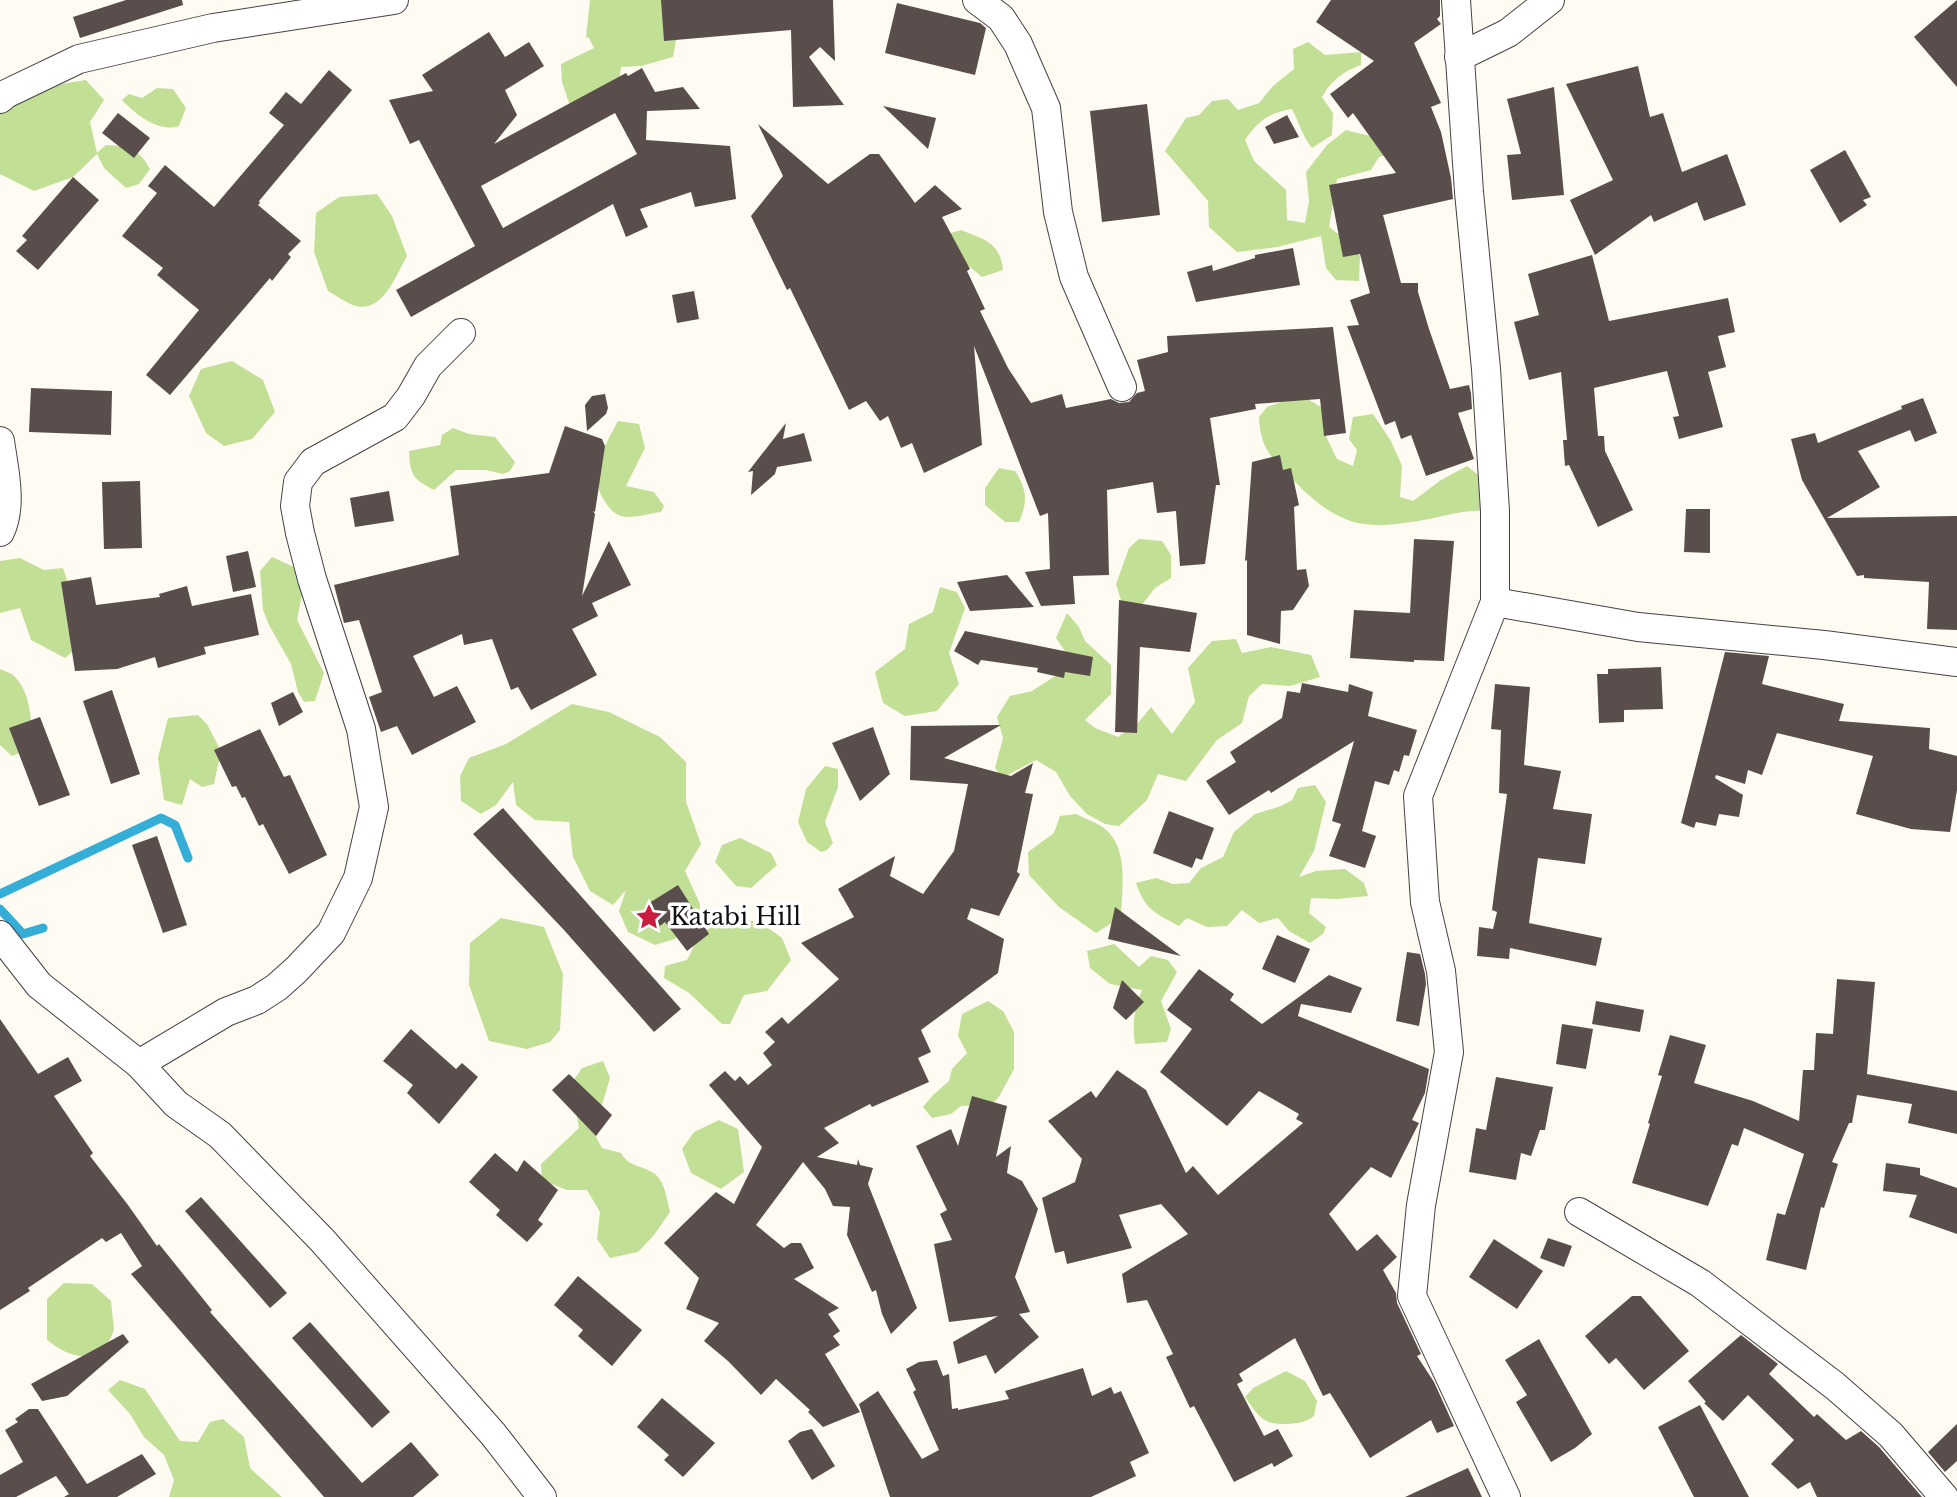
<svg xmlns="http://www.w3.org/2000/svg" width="1957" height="1497" viewBox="0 0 1957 1497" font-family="'Libre Baskerville',serif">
<rect width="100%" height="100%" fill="#fffbf2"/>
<g fill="#c2df96">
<path d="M590,0H670L680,19L673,57L641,66L621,67L619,82L572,112L562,82L561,64L594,48L589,38L586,37Z"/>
<path d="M1308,42L1325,55L1361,52V65C1342,72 1332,80 1322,97L1333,113L1332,135L1312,148C1303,138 1299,122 1292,109C1268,113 1259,120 1245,140L1254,161L1286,190L1287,220L1305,223L1309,201L1306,172L1327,145L1346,130L1374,137L1400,152L1379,157L1371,170L1337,179L1329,227L1337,233L1349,235L1360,256L1359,281L1336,280L1326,268L1321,236L1277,247L1237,252L1209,227L1208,201L1165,151L1186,118L1199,115L1212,101L1228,99L1238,110L1259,103L1273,86L1294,69L1293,49Z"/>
<path d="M86,80L104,100L90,122L97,153L106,145C127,146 140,149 150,169L139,184L126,188L104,168L97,154L73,177L34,191L0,174V105L36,88Z"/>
<path d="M157,88L173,89L186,108L179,126C159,133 135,114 122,100L129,94L142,98Z"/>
<path d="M377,194L392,216L407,256C396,275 382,316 353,305C344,302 336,295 328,291L314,252L316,213L339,197Z"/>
<path d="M961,230C985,240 1000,242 1003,270L982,277L958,257L944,235Z"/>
<path d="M232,361L263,380L275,412L252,439L224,446L206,433L189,396L201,369Z"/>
<path d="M1301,395L1321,407L1324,432L1337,459L1353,466L1357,450L1349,439L1353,417L1373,414L1391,441L1402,466L1400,497L1413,501L1441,480L1467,466L1483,479L1482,511C1466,510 1449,515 1434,518C1367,531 1342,530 1293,480C1272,459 1260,448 1259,417L1267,407Z"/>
<path d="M618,421L639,424L645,448L626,486L654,492L664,506L661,512C650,513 639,517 628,517C618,517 611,511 606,503C586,476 604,447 618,421Z"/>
<path d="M453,428L469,434L495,437L515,462L510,471L503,474L486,470H456L434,490C413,479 410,475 409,451L440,445L442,435Z"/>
<path d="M999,468L1015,471C1027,490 1028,501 1019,522H1005L985,505V488Z"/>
<path d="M1139,539L1162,541L1171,555V578L1155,588L1128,623L1116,584L1129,548Z"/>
<path d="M272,557L294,567L303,589L297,620L324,673L315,701L304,702L298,692L291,664L269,625L263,610L260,571Z"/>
<path d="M20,558L44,570L63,568L87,639L65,658L31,640L20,608L0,613V561Z"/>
<path d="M940,587L957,592L965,608L949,653L959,684L937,711L905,716L883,703L875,672L905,649L909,624L933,612Z"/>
<path d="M1067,613L1079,627L1085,641L1111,665V694L1085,720L1095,728L1118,737L1138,723L1151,707L1172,734L1195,702L1188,668L1212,641L1236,639L1242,653L1271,647L1311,655L1320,677L1290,686L1262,684L1249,696L1242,723L1217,740L1186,781L1158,774L1147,800L1119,826L1105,824L1087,814L1070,796L1056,772L1036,760L1002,778L995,768L1003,738L997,717L1010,696L1032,691L1074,664L1056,638Z"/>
<path d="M0,669C4,671 12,673 15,677C32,695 32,725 31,748L12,756L0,745Z"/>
<path d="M572,704L609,712L660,737L686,762V802L701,844L685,871L700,904V916L675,939L655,945L628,932L619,911L626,890L613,905L590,891L573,857L569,822L535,820L516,805L513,782L496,805L481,814L461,801L460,776L469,758L506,744Z"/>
<path d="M198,715L207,724L221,751L214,784L202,787L190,779L182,805L164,800L158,758L168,718Z"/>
<path d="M825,766L838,769V787L825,822L833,843L827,850L821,852L807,842L798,822L806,789Z"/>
<path d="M1315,785L1326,802L1314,851L1299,877L1316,871L1345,869L1364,883L1368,896L1337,899L1311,898L1309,913L1326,927L1323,934L1310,943L1289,931L1278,918L1259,923L1242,910L1227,926L1207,927L1187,918L1179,926C1155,913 1145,910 1136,883L1156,878L1173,884L1189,883L1201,868L1223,857L1234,832L1255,814L1281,806L1292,800L1298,788Z"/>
<path d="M1076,814C1085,819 1097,822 1105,829C1129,848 1122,890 1121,917L1096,933L1059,907L1029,875L1028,852L1054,833L1060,816Z"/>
<path d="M740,838L771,853L777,865L751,888L736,886L715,862L722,845Z"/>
<path d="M501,918L544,927L563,974L560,1030L550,1042L527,1049L489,1041L469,985L470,943Z"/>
<path d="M718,920L759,921L782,938L791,960L767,991L744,995L730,1024H722L689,993L664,978L665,966L687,960L698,938Z"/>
<path d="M1114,944L1139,967L1151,956L1168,960L1177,972L1161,1001L1171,1029L1167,1042L1135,1044C1132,1024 1134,1009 1142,990L1110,984L1090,968L1087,951Z"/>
<path d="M988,1001L1003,1011L1014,1032V1069L1000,1095L992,1105L961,1106L951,1114L932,1118L923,1107L933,1095L949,1081L952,1069L967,1053L958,1036L962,1014Z"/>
<path d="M603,1061L610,1078L601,1108L596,1137L602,1148L621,1153C629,1168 643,1165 655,1174C665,1182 667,1200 670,1212L654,1235L638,1252L610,1258L597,1239L600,1212L587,1190H567L542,1180L541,1164L579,1128L571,1084L582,1068Z"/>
<path d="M719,1120L738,1129L744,1172L721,1189L691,1173L682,1149L694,1132Z"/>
<path d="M64,1283L92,1284L111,1301L114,1330L105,1351C80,1361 67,1355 47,1340V1299Z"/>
<path d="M1286,1371L1305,1381L1317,1401L1314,1416C1305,1423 1298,1423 1286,1424C1262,1425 1258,1415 1245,1397L1253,1388Z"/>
<path d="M120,1380L145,1389L180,1441L198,1442L210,1422L223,1419L244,1437L250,1468L282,1497H169L174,1480L164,1455L144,1437L130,1414L108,1390Z"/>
</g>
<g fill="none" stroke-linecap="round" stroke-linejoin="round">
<g stroke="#34aed7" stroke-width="9">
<path d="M0,894L161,818L175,825L188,858"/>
<path d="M0,909L23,934L43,928"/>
</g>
</g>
<g fill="#594e4b" fill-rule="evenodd">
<path d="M126,0H182L183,5L80,38L73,17Z"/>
<path d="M661,0H833L835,61L820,47L809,57L844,105L793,107L791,30L664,41Z"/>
<path d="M1331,0H1440V16L1437,19L1441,24L1414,43L1441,103L1431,107L1441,132L1451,178L1453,199L1383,215L1401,283H1418V292L1429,329L1450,389L1469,385L1471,393L1472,409L1458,413L1474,459L1426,476L1411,435L1401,439L1395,421L1385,425L1347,326L1359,325L1350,300L1370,293L1360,254L1343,257L1329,185L1396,173L1353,113L1348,118L1330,94L1374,61L1316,22Z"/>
<path d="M1957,0V87L1914,37Z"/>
<path d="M897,3L980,23L986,28L975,75L885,53Z"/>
<path d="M489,32L505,57L529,42L544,66L505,90L517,115L494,144L626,73L628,76L642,68L655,92L683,87L700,109L647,111L646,140L730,146L736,199L695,207L691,192L640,209L648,227L626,237L613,204L411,317L396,290L475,246L419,140L410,144L389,100L433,91L422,75ZM615,113L637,154L503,228L481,186Z"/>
<path d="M1638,66L1650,117L1663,113L1682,172L1727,154L1746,205L1704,221L1697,202L1654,222L1651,215L1595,255L1570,200L1613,180L1566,84Z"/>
<path d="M329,70L352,90L259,201L260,203L258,205L301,241L288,254L291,257L272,281L270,278L170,395L146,375L199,310L157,275L163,268L122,236L157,193L148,186L165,165L214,207L284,125L269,113L286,92L301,104Z"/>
<path d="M1554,87L1564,195L1512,200L1507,155L1521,154L1507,99Z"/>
<path d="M1147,104L1160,215L1102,222L1090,111Z"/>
<path d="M883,106L936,118L928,149Z"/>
<path d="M118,113L150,138L134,158L102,133Z"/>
<path d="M1287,115L1299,137L1274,144L1265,127Z"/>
<path d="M758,124L828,184L870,154H879L915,203L935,185L962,209L942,217L970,269L967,271L985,309L980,311L1008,368L1031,403L1062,394L1066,408L1111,399L1119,403L1129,402L1137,393L1145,391L1137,360L1168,352L1167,336L1333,327L1346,433L1324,436L1320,399L1255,404L1256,409L1210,418L1220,485H1216L1205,564L1180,566L1176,511L1157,513L1153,482L1107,490L1109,575L1073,576L1075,604L1041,606L1025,572L1050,569L1048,513L1040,516L974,346L982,445L924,473L912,443L901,448L888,416L880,421L866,401L849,410L790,288L787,290L751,216L783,176Z"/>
<path d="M1845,150L1871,197L1863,200L1867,205L1840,223L1810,170Z"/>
<path d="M73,177L99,200L38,270L16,251L27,240L22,236Z"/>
<path d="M1293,248L1300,285L1196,302L1187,272L1212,265L1213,271L1255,258V255Z"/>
<path d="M1592,255L1609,321L1728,298L1735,332L1718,336L1726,367L1708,372L1723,427L1679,439L1673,417L1679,416L1667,371L1594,388L1598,436H1604L1605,451L1633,510L1598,527L1569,465L1565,466L1563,440H1567L1561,372L1529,380L1514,322L1539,315L1528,274Z"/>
<path d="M694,291L699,319L677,323L672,295Z"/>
<path d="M31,388L112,391L111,435L29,432Z"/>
<path d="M605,394L608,408L606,414L587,431L585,405L592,396Z"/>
<path d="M1923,398L1937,433L1915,442L1910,430L1858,451L1880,487L1827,518L1957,516V630L1927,629L1929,582L1864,578V575L1857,576L1802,480L1791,439L1815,433L1818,443L1902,409L1901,406Z"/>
<path d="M786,423L783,439L804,433L812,461L777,467L775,474L751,495L753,471L748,472Z"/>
<path d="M565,426L602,439L605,446L595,512L593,511L595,514L582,596L609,541L631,585L592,603L598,616L572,629L597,675L531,710L518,687L511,690L492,639L464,645L462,634L413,656L434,697L457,686L476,722L412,755L397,726L381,732L369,697L382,692L359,620L344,623L334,585L459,555L450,486L549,473Z"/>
<path d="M1280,455L1283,470L1291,468L1299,505L1294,507L1297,570L1306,569L1309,586L1293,610L1281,611L1280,644L1247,635V560L1245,561L1252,462Z"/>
<path d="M140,481L142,548L104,549L102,482Z"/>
<path d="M389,491L394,521L355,527L350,498Z"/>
<path d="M1686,509H1710V553L1684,552Z"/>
<path d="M1414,539L1454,541L1444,661L1414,660V662L1350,658L1354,610L1410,613Z"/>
<path d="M248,551L256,587L233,592L226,556Z"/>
<path d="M1007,575L1034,607L970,611L957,582Z"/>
<path d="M91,577L96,605L160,597L159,594L187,586L192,606L251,594L259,635L204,647L206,654L158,668L155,657L117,669L75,671L61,582Z"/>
<path d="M1119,600L1197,613L1190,652L1140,647L1137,733L1115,732Z"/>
<path d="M965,631L1093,657L1090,676L1065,672L1064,678L1037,672L1038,668L981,660L978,665L954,651Z"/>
<path d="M1725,652L1769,656L1762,684L1844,704L1839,721L1930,728L1929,749L1957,756V790L1950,832L1911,829L1856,814L1873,756L1777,733L1762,775L1748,770L1745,784L1716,775L1715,778L1743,795L1739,817L1719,814L1716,826L1696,822L1694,828L1681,823Z"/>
<path d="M1661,667L1663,709L1624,710V722L1599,723L1597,674H1608V669Z"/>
<path d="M1302,683L1348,692L1349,684L1373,692L1368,716L1417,730L1409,756L1404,755L1399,772L1394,770L1389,785L1375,781L1362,831L1376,836L1365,868L1329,856L1341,824L1332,821L1354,741L1271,793L1269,790L1229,815L1206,781L1236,762L1230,752L1282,718L1287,691L1300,693Z"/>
<path d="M1495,684L1530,687L1524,765L1561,771L1553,809L1592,814L1585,864L1538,858L1529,923L1602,938L1596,966L1510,948L1509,959L1477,956L1479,927L1493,929L1497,912L1492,910L1507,794L1499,793L1501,730L1491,729Z"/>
<path d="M112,690L140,774L111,784L83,701Z"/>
<path d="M293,692L303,712L279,726L271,703Z"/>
<path d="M40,717L70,795L39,806L9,728Z"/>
<path d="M1001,725L944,758L1011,776L1033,763L1025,793L1033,794L1017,872L1020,874L999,916L971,908L967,919L1004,939L998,973L921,1030L931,1052L918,1058L929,1082L872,1107L870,1104L824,1128L839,1143L817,1157L857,1165L858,1159L860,1165L873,1168L868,1184L917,1308L891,1334L882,1314L876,1290L872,1292L847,1235L850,1207L833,1206L825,1189L803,1162L756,1225L784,1248L791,1243H801L814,1268L794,1279L839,1308L828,1314L840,1331L833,1336L840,1345L825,1354L860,1412L823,1427L808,1412L810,1410L776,1379L761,1395L728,1361L704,1341L719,1323L686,1309L699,1278L664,1243L716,1192L734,1204L762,1147L709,1085L725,1071L735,1081L740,1076L748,1085L772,1065L763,1053L775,1042L765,1032L782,1017L788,1024L839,979L801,943L854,917L838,889L895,856L890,876L923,894L954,851L968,784L910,780L911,726Z"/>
<path d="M873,727L890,774L860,801L832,743Z"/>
<path d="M260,729L284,777L290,775L327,855L289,874L263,824L259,826L245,797L242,798L236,786L232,787L214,750Z"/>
<path d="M503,808L681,1009L654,1032L564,930L473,834Z"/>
<path d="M1169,811L1214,828L1202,860L1196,858L1192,868L1153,853Z"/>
<path d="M157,836L187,925L163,933L132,845Z"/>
<path d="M678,885L709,934L687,951L665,922L660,926L646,905Z"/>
<path d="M1115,907L1181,956L1108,939Z"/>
<path d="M1277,935L1310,949L1295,983L1262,969Z"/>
<path d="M1407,952L1420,954L1425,974L1426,984L1419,1026L1396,1021Z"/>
<path d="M1199,969L1234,994L1230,1000L1262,1024L1329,975L1362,988L1351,1013L1301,1004L1298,1016L1429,1069L1425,1093L1412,1120L1419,1123L1391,1178L1371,1167L1329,1214L1357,1251L1377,1234L1397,1257L1383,1270L1396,1293L1397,1303L1421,1354L1417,1356L1434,1382L1454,1426L1437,1433L1431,1420L1370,1458L1330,1393L1323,1396L1295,1338L1239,1374L1243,1381L1237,1384L1264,1436L1278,1429L1293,1456L1274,1467L1272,1463L1234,1482L1194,1406L1190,1408L1166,1357L1173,1354L1147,1300L1127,1303L1122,1274L1188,1234L1161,1204L1119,1215L1132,1248L1067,1264L1064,1251L1055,1253L1042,1198L1075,1182L1082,1159L1048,1121L1091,1091L1096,1098L1117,1070L1146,1090L1186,1173L1193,1166L1218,1195L1303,1123L1296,1119L1299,1114L1259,1091L1227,1126L1160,1072L1192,1029L1167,1010Z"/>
<path d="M1837,979L1875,982L1867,1074L1957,1091V1134L1908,1123L1912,1104L1857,1095L1852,1123H1849L1832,1162L1838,1164L1824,1208L1821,1207L1806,1270L1766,1260L1777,1213L1785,1215L1804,1154L1744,1128L1738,1146L1732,1144L1708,1206L1632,1183L1650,1124L1648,1123L1662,1076L1658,1075L1670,1035L1706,1045L1694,1083L1753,1101L1799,1121L1803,1070H1814L1816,1033L1833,1034Z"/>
<path d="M1122,980L1144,1002L1126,1020L1113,1008Z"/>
<path d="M1596,1001L1644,1010L1640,1032L1592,1024Z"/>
<path d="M0,1019L38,1074L68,1057L82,1081L54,1096L93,1153L90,1156L128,1205L157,1246L159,1244L212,1310L210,1312L362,1483L411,1442L439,1475L413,1497H324L131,1274L142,1266L121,1233L106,1242L102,1238L28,1288L30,1291L0,1310Z"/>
<path d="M1562,1024L1593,1029L1586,1069L1556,1064Z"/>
<path d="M411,1029L456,1069L462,1063L478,1077L439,1124L407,1093L413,1085L383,1061Z"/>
<path d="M569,1074L612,1115L596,1136L552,1090Z"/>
<path d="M1496,1077L1553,1087L1545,1130H1540L1531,1156L1521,1153L1516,1180L1469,1172L1476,1128L1486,1130Z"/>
<path d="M972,1096L1007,1106L996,1157L1011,1146L1007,1173L1022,1181L1038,1209L1015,1277L1030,1312L1019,1314L1039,1337L995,1374L986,1355L958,1364L953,1342L998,1316L949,1322L934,1244L952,1240L940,1214L947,1210L916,1146L951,1129L958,1146Z"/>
<path d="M495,1153L517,1172L524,1160L558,1190L538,1220L543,1224L527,1242L496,1215L500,1210L469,1182Z"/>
<path d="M1886,1163L1920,1168V1175L1957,1188V1234L1909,1217L1917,1195L1883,1191Z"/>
<path d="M201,1197L287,1293L270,1308L185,1211Z"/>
<path d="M1548,1238L1572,1246L1564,1267L1540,1258Z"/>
<path d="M1494,1239L1543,1271L1517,1309L1469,1277Z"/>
<path d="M578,1276L642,1330L612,1366L578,1336L583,1330L554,1305Z"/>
<path d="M1632,1296H1641L1689,1351L1644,1390L1616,1358L1609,1364L1585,1336Z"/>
<path d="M310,1322L390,1412L372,1428L292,1338Z"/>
<path d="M123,1334L129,1342L67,1396L42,1401L31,1384Z"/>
<path d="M1741,1335L1778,1364L1769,1374L1814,1417L1817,1414L1846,1440L1861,1431L1879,1447L1922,1497H1817L1810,1482L1798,1489L1771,1464L1794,1440L1748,1395L1723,1421L1704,1403L1706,1402L1688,1381Z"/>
<path d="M1539,1339L1592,1434L1575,1448L1551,1462L1516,1402L1527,1395L1505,1360Z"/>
<path d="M937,1360L943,1376L949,1374L952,1409L958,1408V1410L1009,1399L1005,1391L1083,1368L1092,1396L1111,1387L1114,1394L1121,1391L1149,1453L1130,1462L1136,1476L1091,1497H890L859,1404L878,1391L922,1459L939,1450L913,1392L916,1390L906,1369L919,1362Z"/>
<path d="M662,1398L715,1443L683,1477L664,1460L669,1455L637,1427Z"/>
<path d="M1700,1405L1710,1424L1749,1497H1694L1658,1427Z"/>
<path d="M29,1409H38L87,1484L142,1454L156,1474L117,1497H64L69,1494L56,1476L16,1497H0V1475L23,1462L5,1430L18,1422L15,1419Z"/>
<path d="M1957,1424V1461L1945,1472L1928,1452Z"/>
<path d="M812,1429L835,1466L812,1480L788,1441L800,1432Z"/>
<path d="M1468,1468L1482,1497H1405Z"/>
</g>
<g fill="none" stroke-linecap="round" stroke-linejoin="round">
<defs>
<g id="street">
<path d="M977,0L1001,18L1018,44L1046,108L1058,212L1074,277L1122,387"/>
<path d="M1456,0L1469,192L1486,369L1495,511V602L1418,796L1425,902L1441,971L1449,1052L1421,1205L1412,1296L1506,1497"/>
<path d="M1459,57L1508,33L1550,0"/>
<path d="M0,99L6,94L79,59L213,28L394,0"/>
<path d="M0,441C4,469 13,506 0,532"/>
<path d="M1495,602L1638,627L1824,645L1957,662"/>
<path d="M0,935L39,985L139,1064L176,1104L220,1135L322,1240L493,1434L542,1497"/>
<path d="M139,1064L226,1012L257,1000L277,987L296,970L331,933L358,878L374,807L361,729L312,579L300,533L295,506L298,482L313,462L395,417L411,396L428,366L461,333"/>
<path d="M1579,1212L1700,1283L1835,1386L1891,1435L1944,1497"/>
</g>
</defs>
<use href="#street" stroke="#434343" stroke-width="30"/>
<use href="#street" stroke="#fff" stroke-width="28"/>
</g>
<defs>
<symbol id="sight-bare" viewBox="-9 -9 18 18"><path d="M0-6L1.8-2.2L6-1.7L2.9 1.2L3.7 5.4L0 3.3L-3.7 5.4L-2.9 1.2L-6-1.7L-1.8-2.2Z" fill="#cb1c3f" stroke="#fff" stroke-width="2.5" paint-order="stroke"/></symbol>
</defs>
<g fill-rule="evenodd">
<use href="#sight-bare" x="630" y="898" width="38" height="38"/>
</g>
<g text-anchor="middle" stroke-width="7" stroke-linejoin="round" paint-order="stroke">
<g font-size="24" fill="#101010" stroke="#fff" text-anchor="start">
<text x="670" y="925">Katabi Hill</text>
</g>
</g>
</svg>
